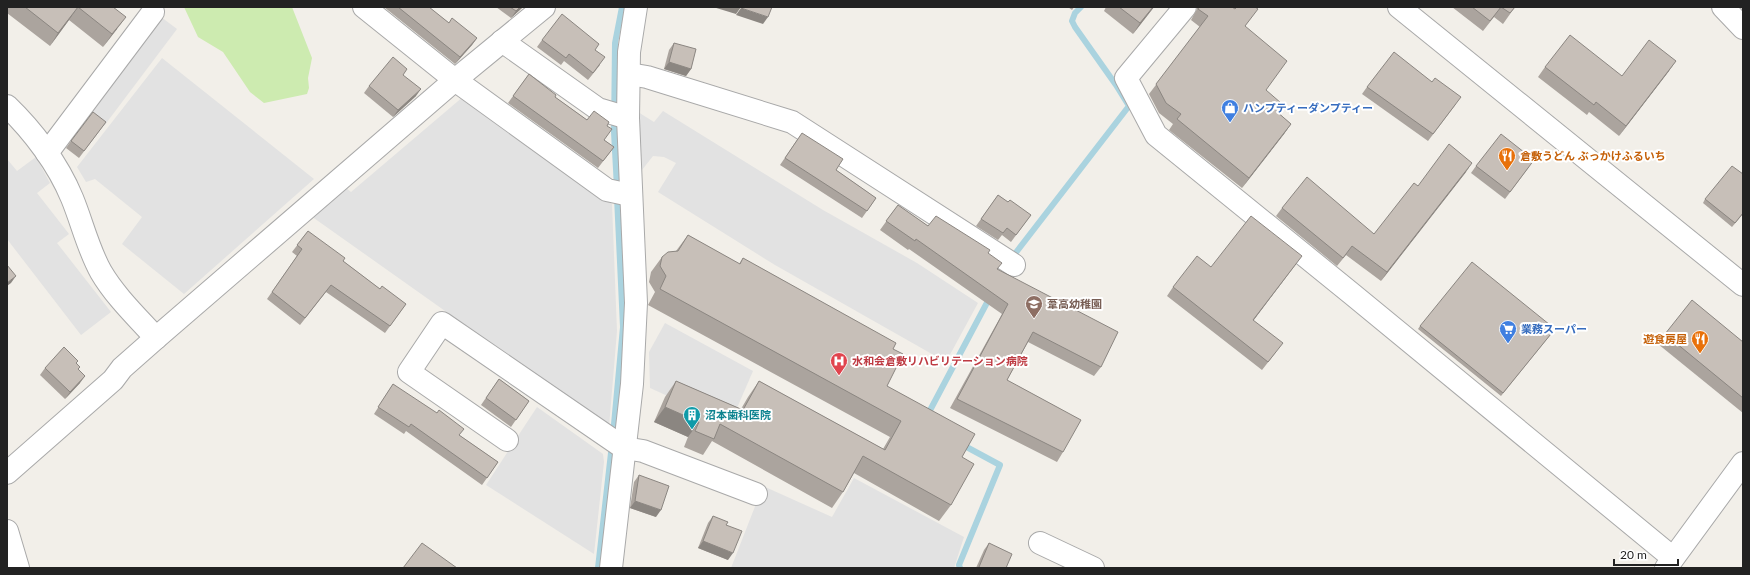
<svg xmlns="http://www.w3.org/2000/svg" width="1750" height="575" viewBox="0 0 1750 575" font-family="Lato,'Noto Sans JP',sans-serif">
<rect width="100%" height="100%" fill="#f2efe9"/>
<path fill="#cdebb0" d="M184,7H292L312,58L308,78L309,88L307,94L264,103L250,92L223,52L198,37Z"/>
<g fill="#e2e2e2">
<path d="M161,17L177,29L104,126L88,114Z"/>
<path d="M162,58L314,179L184,294L122,244L142,217L95,179L86,182L77,167Z"/>
<path d="M464,96L612,204L617,331L609,427L311,216L345,187L351,192Z"/>
<path d="M663,111L823,210L917,263L978,303L946,362L775,265L658,192L676,163L664,157L653,156L642,170L638,112L654,122Z"/>
<path d="M36,157L50,183L37,193L69,234L57,243L111,312L81,335L7,239V159L17,171Z"/>
<path d="M665,323L753,371L730,424L650,388L649,352Z"/>
<path d="M537,407L603,454L604,462L594,554L486,485Z"/>
<path d="M854,478L964,537L954,568H731L763,486L832,517Z"/>
</g>
<g fill="none" stroke-linecap="round" stroke-linejoin="round">
<g stroke="#aad3df" stroke-width="6">
<path d="M617,188L614,132L615,43L622,7"/>
<path d="M1014,255L1129,106L1116,85L1075,27L1072,21L1075,13L1081,7"/>
<path d="M927,416L990,297"/>
<path d="M613,435L623,327L617,197"/>
<path d="M598,568L612,444"/>
<path d="M960,568L959,565L1000,465L961,444"/>
</g>
<defs>
<g id="minor">
<path d="M364,7L455,80L607,190L630,195"/>
<path d="M1185,7L1126,78L1156,135L1352,294L1673,558"/>
<path d="M1399,7L1743,285"/>
<path d="M1723,7L1743,28"/>
<path d="M502,41L598,109L628,118"/>
<path d="M629,74L647,77L792,122L1014,265"/>
<path d="M7,106C33,131 58,164 72,198C82,222 88,249 101,272C115,296 137,317 156,338"/>
<path d="M47,153L153,12"/>
<path d="M507,440L409,372L442,323L624,448L643,451L756,494"/>
<path d="M7,473L113,380L122,368L156,338L455,80L544,7"/>
<path d="M7,531L18,568"/>
<path d="M1040,543L1093,568"/>
<path d="M611,568L632,384L636,303L628,118L629,52L636,7"/>
<path d="M1666,568L1743,463"/>
</g>
</defs>
<use href="#minor" stroke="#a9a9a9" stroke-width="24"/>
<use href="#minor" stroke="#fff" stroke-width="22"/>
</g>
<g fill="#aba49e">
<path d="M7,7H113L117,29L103,47L69,20L50,46L7,13Z"/>
<path d="M384,7H428L449,23L477,38L472,45L455,64Z"/>
<path d="M496,7H523L511,18Z"/>
<path d="M1068,7H1074L1072,10Z"/>
<path d="M1106,7H1154L1133,34L1104,11Z"/>
<path d="M1197,7H1232L1250,19L1245,26L1266,90L1276,111L1291,124L1284,134L1242,188L1169,130L1173,124L1159,113L1149,94L1200,27L1191,20L1197,9Z"/>
<path d="M1452,7H1515L1503,24L1494,17L1483,31Z"/>
<path d="M1740,7H1743V10Z"/>
<path d="M542,40L595,50L600,65L588,80L564,61L561,65L537,47Z"/>
<path d="M674,43L691,69L686,76L664,69L669,50Z"/>
<path d="M1545,67L1622,76L1669,71L1619,136L1589,112L1587,115L1538,77Z"/>
<path d="M529,74L555,97L587,120L607,126L604,140L614,147L598,168L508,103Z"/>
<path d="M369,86L416,96L393,117L364,93Z"/>
<path d="M1367,87L1456,104L1428,141L1362,94Z"/>
<path d="M106,122L79,158L66,148L71,141Z"/>
<path d="M797,140L836,170L876,198L862,218L780,165Z"/>
<path d="M1476,166L1529,167L1505,199L1471,173Z"/>
<path d="M1466,172L1381,281L1346,255L1337,266L1276,216L1282,208L1374,234L1418,186Z"/>
<path d="M998,195L1008,202L1031,215L1011,242L1002,235L998,240L976,226Z"/>
<path d="M1705,199L1743,214L1732,227L1703,203Z"/>
<path d="M898,205L928,226L988,253L997,269L1101,367L1094,376L1028,342L1007,380L1063,452L1057,462L950,408L1002,314L909,249L908,250L880,230Z"/>
<path d="M308,231L343,261L380,289L406,304L385,333L326,292L300,325L267,299L297,256L292,252Z"/>
<path d="M688,235L739,264L743,258L893,349L887,386L962,457L951,505L939,521L854,473L843,492L832,508L712,441L703,455L684,447L688,437L654,422L665,397L676,381L741,409L748,397L759,381L883,449L890,437L648,305L655,292L649,282L651,272L662,257L676,251Z"/>
<path d="M1296,264L1253,321L1276,352L1262,370L1167,296L1173,287L1211,267Z"/>
<path d="M1420,326L1555,329L1501,396L1418,329Z"/>
<path d="M1665,334L1743,342V413L1658,344Z"/>
<path d="M77,363L78,369L80,383L65,399L40,375L45,368Z"/>
<path d="M499,379L529,401L511,427L481,405Z"/>
<path d="M393,384L459,435L498,462L482,485L406,431L404,434L374,414Z"/>
<path d="M639,475L656,517L630,508L634,482Z"/>
<path d="M713,516L726,525L728,560L698,548L708,523Z"/>
<path d="M989,543L1006,568H976L984,550Z"/>
</g>
<g fill="#8b8681">
<path d="M78,7L69,20L50,46L58,33Z"/>
<path d="M520,7H523L511,18L516,11Z"/>
<path d="M713,7H741L736,14Z"/>
<path d="M1153,7H1154L1133,34L1140,23Z"/>
<path d="M741,8L768,17L763,24L736,15Z"/>
<path d="M126,17L117,29L103,47L112,34Z"/>
<path d="M477,38L472,45L455,64L460,57Z"/>
<path d="M1676,61L1669,71L1619,136L1626,126Z"/>
<path d="M669,62L691,69L686,76L664,69Z"/>
<path d="M421,89L416,96L393,117L398,110Z"/>
<path d="M1291,124L1284,134L1242,188L1249,178Z"/>
<path d="M1472,163L1466,172L1381,281L1387,272Z"/>
<path d="M1302,256L1296,264L1247,329L1253,320Z"/>
<path d="M16,276L11,283L7,286V283Z"/>
<path d="M85,376L80,383L65,399L70,392Z"/>
<path d="M665,407L699,422L688,437L654,422Z"/>
<path d="M635,501L661,510L656,517L630,508Z"/>
<path d="M703,541L733,553L728,560L698,548Z"/>
</g>
<g fill="#c7bfb8" stroke="#8b8681">
<path d="M25,7H113L126,17L112,34L78,7L58,33Z"/>
<path d="M398,7H429L449,23L452,18L477,38L460,57Z"/>
<path d="M510,7H520L516,11Z"/>
<path d="M741,7H772L768,17L741,8Z"/>
<path d="M1119,7H1153L1140,23Z"/>
<path d="M1199,7H1232L1235,9L1237,7H1255L1258,9L1245,26L1287,61L1266,90L1281,103L1276,111L1291,124L1249,178L1177,119L1181,114L1166,103L1156,84L1208,16L1198,9Z"/>
<path d="M1472,7H1501L1490,21Z"/>
<path d="M1501,7H1515L1510,13Z"/>
<path d="M562,14L599,44L595,50L605,57L593,73L569,54L566,58L542,40Z"/>
<path d="M1570,35L1622,76L1649,40L1676,61L1626,126L1596,102L1594,105L1545,67Z"/>
<path d="M674,43L696,49L691,69L669,62Z"/>
<path d="M1394,52L1432,82L1435,78L1461,97L1433,134L1367,87Z"/>
<path d="M393,57L407,69L403,75L421,89L398,110L369,86Z"/>
<path d="M529,74L556,95L555,97L587,120L594,111L609,122L607,126L612,129L604,140L614,147L603,161L513,96Z"/>
<path d="M93,112L106,122L84,151L71,141Z"/>
<path d="M802,133L843,159L836,170L876,198L867,211L785,158Z"/>
<path d="M1501,134L1534,160L1510,192L1476,166Z"/>
<path d="M1449,144L1472,163L1387,272L1352,246L1343,258L1282,208L1307,177L1374,234L1414,183L1418,186Z"/>
<path d="M1732,166L1743,174V213L1735,223L1705,199Z"/>
<path d="M998,195L1008,202L1010,200L1031,215L1016,235L1007,228L1003,233L981,219Z"/>
<path d="M898,205L928,226L936,216L990,250L988,253L1002,263L997,269L1118,332L1101,367L1033,332L1007,380L1081,420L1063,452L957,399L1008,304L916,239L915,241L886,221Z"/>
<path d="M1251,216L1302,256L1253,320L1283,343L1268,362L1173,287L1197,256L1211,267Z"/>
<path d="M308,231L345,258L343,261L380,289L382,286L406,304L390,326L331,285L305,318L272,292L302,249L297,245Z"/>
<path d="M688,235L740,264L743,258L896,343L893,349L903,354L887,386L975,434L962,457L974,464L951,505L863,456L843,492L720,424L714,439L695,431L699,422L665,407L676,381L743,410L759,381L885,450L901,421L660,289L666,276L660,266L662,257L668,252L678,251Z"/>
<path d="M1472,262L1555,329L1503,393L1420,326Z"/>
<path d="M7,265L16,276L7,283Z"/>
<path d="M1692,300L1743,342V398L1665,334Z"/>
<path d="M64,347L78,361L76,363L80,367L78,369L85,376L70,392L45,368Z"/>
<path d="M499,379L529,401L516,420L486,398Z"/>
<path d="M393,384L437,413L439,410L464,429L459,435L498,462L487,478L411,424L409,427L378,407Z"/>
<path d="M639,475L669,486L661,510L635,501Z"/>
<path d="M713,516L728,522L726,525L742,531L733,553L703,541Z"/>
<path d="M422,543L457,568H403Z"/>
<path d="M989,543L1012,554L1006,568H981L979,567Z"/>
</g>
<defs>
<symbol id="shop-pin" viewBox="-11 -11 22 30"><path d="M0 17L-7.5 6A9.5 9.5 0 1 1 7.5 6Z" fill="#3f7fe0" stroke="#fff"/><path d="M-5-2.5h2.3a2.7 3.5 0 0 1 5.4 0H5L5.5 6h-11ZM-1.5-2.5h3a1.5 2.3 0 0 0-3 0Z" fill="#fff"/></symbol>
<symbol id="restaurant-pin" viewBox="-11 -11 22 30"><path d="M0 17L-7.5 6A9.5 9.5 0 1 1 7.5 6Z" fill="#e8710a" stroke="#fff"/><path d="M-5-6h1v4h1v-4h1v4h1v-4h1v5L-1.5 .5V6h-2V.5L-5-1ZM5-6V6H3V1.5H1.5Q1.5-4 5-6Z" fill="#fff"/></symbol>
<symbol id="school-pin" viewBox="-11 -11 22 30"><path d="M0 17L-7.5 6A9.5 9.5 0 1 1 7.5 6Z" fill="#8d6e63" stroke="#fff"/><path d="M0-5L7-2L0 1L-7-2ZM-4 1L0 2.5L4 1V4Q0 6-4 4Z" fill="#fff"/></symbol>
<symbol id="supermarket-pin" viewBox="-11 -11 22 30"><path d="M0 17L-7.5 6A9.5 9.5 0 1 1 7.5 6Z" fill="#3f7fe0" stroke="#fff"/><path d="M-6-5.5h2.5l.6 2H6L4.5 2H-2.5L-4.4-4H-6ZM-1.5 3.2a1.3 1.3 0 1 0 .1 0ZM3 3.2a1.3 1.3 0 1 0 .1 0Z" fill="#fff"/></symbol>
<symbol id="hospital-pin" viewBox="-11 -11 22 30"><path d="M0 17L-7.5 6A9.5 9.5 0 1 1 7.5 6Z" fill="#e0444e" stroke="#fff"/><path d="M-5-5h3v3.5h4V-5h3V5h-3V1.5h-4V5h-3Z" fill="#fff"/></symbol>
<symbol id="building-pin" viewBox="-11 -11 22 30"><path d="M0 17L-7.5 6A9.5 9.5 0 1 1 7.5 6Z" fill="#0f9aa8" stroke="#fff"/><path d="M-4-6H4V6H1V3H-1V6H-4ZM-2.5-4.3h1.7v1.8h-1.7ZM.8-4.3h1.7v1.8H.8ZM-2.5-1h1.7V.8h-1.7ZM.8-1h1.7V.8H.8Z" fill="#fff"/></symbol>
</defs>
<g fill-rule="evenodd">
<use href="#shop-pin" x="1220" y="98" width="20" height="27"/>
<use href="#restaurant-pin" x="1497" y="146" width="20" height="27"/>
<use href="#school-pin" x="1024" y="294" width="20" height="27"/>
<use href="#supermarket-pin" x="1498" y="319" width="20" height="27"/>
<use href="#restaurant-pin" x="1690" y="329" width="20" height="27"/>
<use href="#hospital-pin" x="829" y="351" width="20" height="27"/>
<use href="#building-pin" x="682" y="405" width="20" height="27"/>
</g>
<g text-anchor="middle" stroke-width="4" stroke-linejoin="round" paint-order="stroke">
<g font-size="11" font-weight="bold" fill="#366cbe" stroke="#fff" text-anchor="start">
<text x="1243" y="112">ハンプティーダンプティー</text>
<text x="1521" y="333">業務スーパー</text>
</g>
<g font-size="11" font-weight="bold" fill="#c56008" stroke="#fff" text-anchor="start">
<text x="1520" y="160">倉敷うどん ぶっかけふるいち</text>
<text x="1687" y="343" text-anchor="end">遊食房屋</text>
</g>
<g font-size="11" font-weight="bold" fill="#785e54" stroke="#fff" text-anchor="start">
<text x="1047" y="308">葦高幼稚園</text>
</g>
<g font-size="11" font-weight="bold" fill="#be3a42" stroke="#fff" text-anchor="start">
<text x="852" y="365">水和会倉敷リハビリテーション病院</text>
</g>
<g font-size="11" font-weight="bold" fill="#0d838f" stroke="#fff" text-anchor="start">
<text x="705" y="419">沼本歯科医院</text>
</g>
</g>
<rect width="1750" height="575" fill="none" stroke="#222222" stroke-width="16"/>
<path d="M1614 559v6h64v-6" fill="none" stroke="#222222" stroke-width="2"/>
<text x="1620" y="559" font-size="12" fill="#222222" stroke="#ffffff" stroke-width="3" paint-order="stroke">20 m</text>
</svg>
